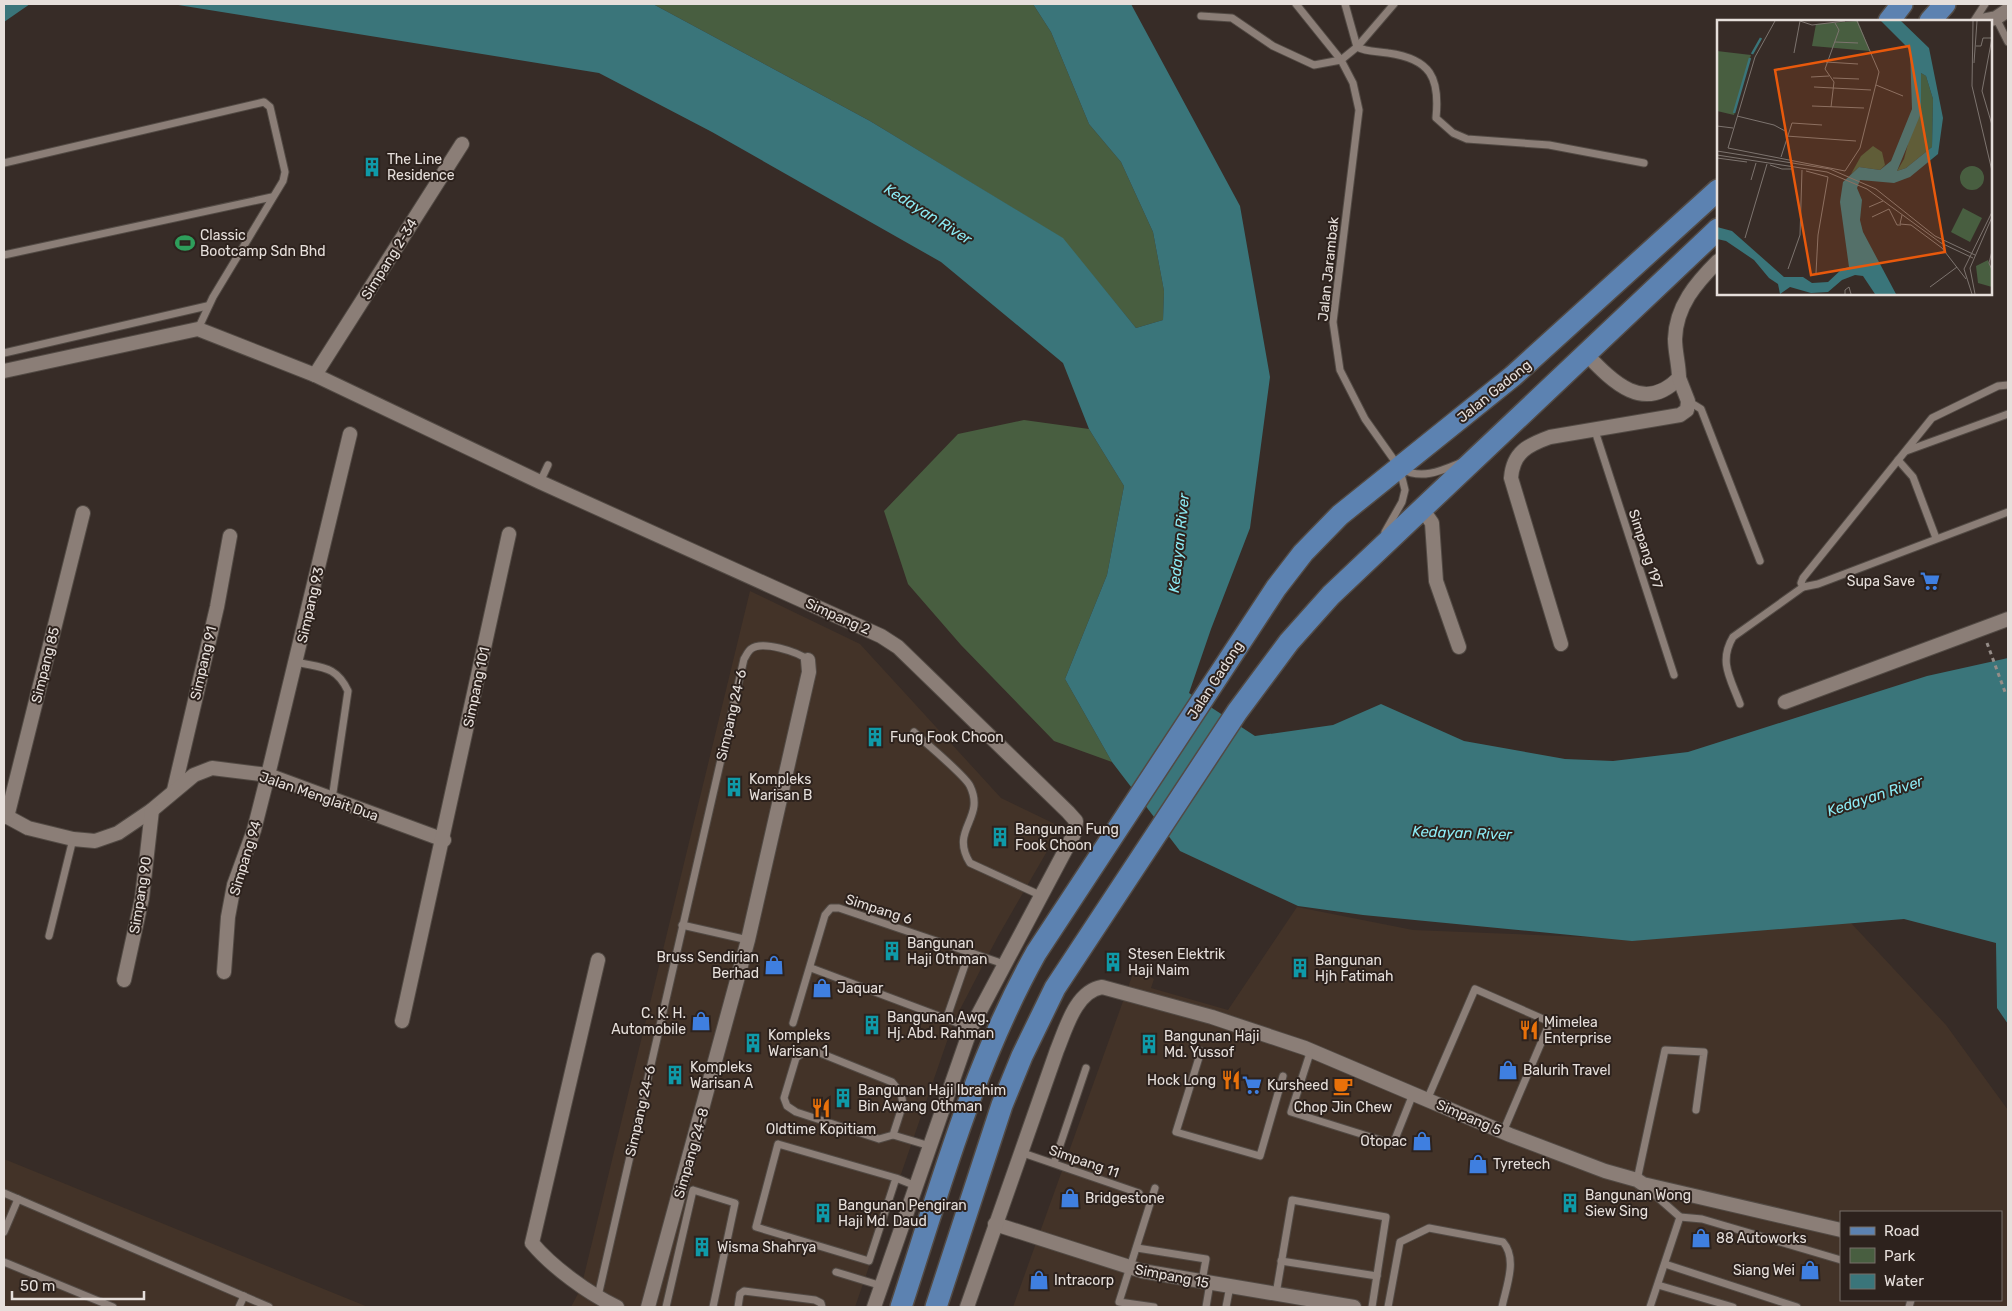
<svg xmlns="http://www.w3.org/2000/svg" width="2012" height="1311" viewBox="0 0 2012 1311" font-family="Rubik,sans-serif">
<rect width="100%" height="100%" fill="#372c27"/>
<g fill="#433328" fill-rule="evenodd">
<path d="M750,591L860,644L1001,798L1061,827L997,938L954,1021L855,1307H571L581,1288Z"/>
<path d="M1297,907L1413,930L1609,938L1851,923L1946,1025L2008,1110V1307H1013L1135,968L1154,979L1151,988L1228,1010ZM1841,1212H2001V1300H1841Z"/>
<path d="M4,1159L368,1307H4Z"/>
</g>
<g fill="#485e40">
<path d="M653,4H1033L1051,32L1089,124L1121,162L1153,232L1164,291L1163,320L1136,328L1062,238L870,121Z"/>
<path d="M1024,420L1089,429L1124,486L1107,575L1065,679L1112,762L1054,741L961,645L908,584L884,511L958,434Z"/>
</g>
<g fill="#3a757a">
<path d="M4,4H30L4,22Z"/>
<path d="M172,4H653L870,121L1063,238L1136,328L1163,320L1164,291L1153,232L1121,162L1089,124L1051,32L1033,4H1131L1240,206L1270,377L1250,528L1211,629L1189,693L1255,736L1333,725L1381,704L1464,741L1565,759L1613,761L1688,752L1927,676L2008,658V1024L1997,1008L1996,943L1904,919L1632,941L1363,915L1298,906L1180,851L1112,762L1065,679L1107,575L1124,486L1089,429L1063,363L941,262L712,132L599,73Z"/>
</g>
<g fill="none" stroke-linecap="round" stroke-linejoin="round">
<defs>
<g id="lane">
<path d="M1296,4L1341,60L1353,83L1359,110L1333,322L1340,370L1365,419L1399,467L1402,478L1405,490L1402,502L1385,532"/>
<path d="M1345,4L1357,47C1367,52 1376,51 1388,53C1431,59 1440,78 1436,118L1453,133L1467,139L1549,145L1644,163"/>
<path d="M1201,16L1232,18L1273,46L1314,65L1341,60L1357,47L1394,4"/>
<path d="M1996,18L2008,42"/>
<path d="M1974,21L1985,4"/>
<path d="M4,163L264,102L270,107L285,172L283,181L213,297L198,329"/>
<path d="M4,255L272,197"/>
<path d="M4,353L207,306"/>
<path d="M1688,401L1701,409L1760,561"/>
<path d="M1595,431L1674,675"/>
<path d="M1906,451L2008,414"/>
<path d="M1898,460L1913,477L1936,538"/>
<path d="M1402,469C1421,480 1441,471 1460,463"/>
<path d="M540,482L548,465"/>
<path d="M1803,587L1801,583L1803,578L1932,418L1998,386L2008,385"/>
<path d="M296,662C321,668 336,665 348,691L332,799"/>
<path d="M1740,704C1731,679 1718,662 1733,637L1803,587L1818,584L2008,512"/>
<path d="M914,732C925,743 965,775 970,786C986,819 949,829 970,863L1042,896"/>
<path d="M682,925L748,940"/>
<path d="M49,936L73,839"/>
<path d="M811,968L971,1028"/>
<path d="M947,1017L969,953"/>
<path d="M793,1023L825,915L831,908H839L1004,964"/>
<path d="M1311,1050L1291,1112L1393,1144L1413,1094"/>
<path d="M815,1051L892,1082L901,1093L903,1104L893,1135L879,1139L796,1112L787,1106L784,1098L796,1058L804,1052Z"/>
<path d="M1201,1051L1176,1132L1260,1156L1283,1076"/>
<path d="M1427,1100L1475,989L1550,1022L1503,1132"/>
<path d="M893,1135L930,1146"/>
<path d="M1020,1152L1139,1193"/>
<path d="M1054,1163L1086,1068"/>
<path d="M896,1178L869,1261L756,1227L778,1144L896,1178L916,1186"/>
<path d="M1637,1180L1665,1050L1704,1052L1696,1110"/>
<path d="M1647,1188L1680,1217L1650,1307"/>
<path d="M4,1193L269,1307"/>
<path d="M1680,1217L1702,1219L1841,1260"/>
<path d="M4,1232L18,1199"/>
<path d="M1137,1248L1206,1259L1202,1281"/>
<path d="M1281,1261L1377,1276"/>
<path d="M4,1262L113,1307"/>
<path d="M1665,1264L1797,1307"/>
<path d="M836,1272L882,1286"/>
<path d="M1658,1285L1733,1307"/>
<path d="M1276,1294L1292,1200L1386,1217L1372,1307"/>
<path d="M598,1296L744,659C746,656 748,651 751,649C762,640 798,652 808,660"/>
<path d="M239,1307L244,1296"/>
<path d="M666,1307L693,1190L735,1203L713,1307"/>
<path d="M738,1307L740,1294L744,1291L815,1300L821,1303L822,1307"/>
<path d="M1154,1307L1119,1302L1155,1188"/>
<path d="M1206,1307L1210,1283"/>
<path d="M1226,1307L1230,1286"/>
<path d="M1388,1307L1400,1242L1429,1228L1503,1242C1518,1259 1506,1287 1502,1307"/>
<path d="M1909,1307L1911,1300"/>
</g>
<g id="street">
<path d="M1981,21L1996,18L2008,10"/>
<path d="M1587,355C1613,382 1644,414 1679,378C1679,365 1675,352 1675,339C1676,306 1696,283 1718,261"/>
<path d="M4,371L198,329L315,375L540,482L881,636L898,647L1068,812L1076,821L1075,832L971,1028L874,1307"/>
<path d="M315,375L462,144"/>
<path d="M1423,510L1432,523L1436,581L1459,647"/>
<path d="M1561,644L1511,478C1513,452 1528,445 1550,437L1680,415L1687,410L1688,401L1679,378"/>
<path d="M1785,702L2008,619"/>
<path d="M174,790L217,607L230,536"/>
<path d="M4,815L28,828L73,839L95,841L118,833L152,810L194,775L212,768L268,775L444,840"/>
<path d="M7,817L83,513"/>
<path d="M598,960L532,1243C552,1267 589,1294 617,1307"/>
<path d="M224,972L228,917L234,885L254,830L268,775L350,434"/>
<path d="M124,980L142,898L152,810"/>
<path d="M402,1021L509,534"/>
<path d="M995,1224L1142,1271L1354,1307"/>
<path d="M648,1307L748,940L809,672L808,660"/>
<path d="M967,1307L1057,1050C1066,1028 1076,991 1102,987L1212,1017L1305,1048L1510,1135L1605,1171L1637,1180L1643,1184L1841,1230"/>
</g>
<g id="primary">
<path d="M1889,21L1902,4"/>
<path d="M1930,21L1945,4"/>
<path d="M901,1307C940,1187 974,1064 1036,953L1276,588L1303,553L1340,515L1513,376L1718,190"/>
<path d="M936,1307L1002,1105L1022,1056L1055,988L1237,712L1289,642L1331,595L1718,229"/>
</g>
</defs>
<use href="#lane" stroke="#524a44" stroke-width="9"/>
<use href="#street" stroke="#524a44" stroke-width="16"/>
<use href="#primary" stroke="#524a44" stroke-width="24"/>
<path stroke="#958d88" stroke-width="3" stroke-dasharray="4 4" stroke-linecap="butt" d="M1987,643L2005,692"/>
<use href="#lane" stroke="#8b7e77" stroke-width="7"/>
<use href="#street" stroke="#8b7e77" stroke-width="14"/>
<use href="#primary" stroke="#5c82b1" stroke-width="21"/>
</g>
<defs>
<symbol id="building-bare" viewBox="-9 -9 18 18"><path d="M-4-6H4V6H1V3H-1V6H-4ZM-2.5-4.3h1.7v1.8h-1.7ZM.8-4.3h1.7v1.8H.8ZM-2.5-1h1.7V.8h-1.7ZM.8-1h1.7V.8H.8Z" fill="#0f9aa8" stroke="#2d221d" stroke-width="2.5" paint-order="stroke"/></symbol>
<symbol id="stadium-bare" viewBox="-9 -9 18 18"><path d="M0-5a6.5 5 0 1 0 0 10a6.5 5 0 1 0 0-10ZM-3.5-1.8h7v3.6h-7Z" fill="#2e9e5b" stroke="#2d221d" stroke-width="2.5" paint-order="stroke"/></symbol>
<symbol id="supermarket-bare" viewBox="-9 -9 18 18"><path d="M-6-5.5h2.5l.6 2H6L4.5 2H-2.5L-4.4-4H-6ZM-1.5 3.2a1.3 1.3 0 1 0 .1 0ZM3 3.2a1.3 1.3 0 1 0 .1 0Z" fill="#3f7fe0" stroke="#2d221d" stroke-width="2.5" paint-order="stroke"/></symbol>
<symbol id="shop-bare" viewBox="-9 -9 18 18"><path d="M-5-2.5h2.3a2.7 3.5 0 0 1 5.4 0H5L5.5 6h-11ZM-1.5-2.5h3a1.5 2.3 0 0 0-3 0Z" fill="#3f7fe0" stroke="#2d221d" stroke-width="2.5" paint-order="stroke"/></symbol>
<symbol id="restaurant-bare" viewBox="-9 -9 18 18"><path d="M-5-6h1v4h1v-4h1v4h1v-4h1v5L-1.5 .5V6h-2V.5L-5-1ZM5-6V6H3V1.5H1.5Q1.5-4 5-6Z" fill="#e8710a" stroke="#2d221d" stroke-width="2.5" paint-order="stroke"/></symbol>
<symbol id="cafe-bare" viewBox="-9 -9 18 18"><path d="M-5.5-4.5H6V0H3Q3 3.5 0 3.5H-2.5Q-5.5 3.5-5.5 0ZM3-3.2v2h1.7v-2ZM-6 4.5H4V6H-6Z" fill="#e8710a" stroke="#2d221d" stroke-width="2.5" paint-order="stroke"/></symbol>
</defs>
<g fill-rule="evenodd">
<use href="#building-bare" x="358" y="153" width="28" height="28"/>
<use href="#stadium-bare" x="171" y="229" width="28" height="28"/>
<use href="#supermarket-bare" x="1916" y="567" width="28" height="28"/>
<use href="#building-bare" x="861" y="723" width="28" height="28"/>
<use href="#building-bare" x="720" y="773" width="28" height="28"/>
<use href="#building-bare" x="986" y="823" width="28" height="28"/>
<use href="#building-bare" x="878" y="937" width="28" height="28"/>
<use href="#building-bare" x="1099" y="948" width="28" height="28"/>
<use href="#shop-bare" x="760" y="951" width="28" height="28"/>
<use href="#building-bare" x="1286" y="954" width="28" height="28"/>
<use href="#shop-bare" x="808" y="974" width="28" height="28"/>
<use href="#shop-bare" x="687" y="1007" width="28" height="28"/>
<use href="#building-bare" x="858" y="1011" width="28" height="28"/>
<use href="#restaurant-bare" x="1515" y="1016" width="28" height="28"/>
<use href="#building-bare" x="739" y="1029" width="28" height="28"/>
<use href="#building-bare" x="1135" y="1030" width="28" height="28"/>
<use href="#shop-bare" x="1494" y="1056" width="28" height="28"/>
<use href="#building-bare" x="661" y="1061" width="28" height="28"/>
<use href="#restaurant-bare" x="1217" y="1066" width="28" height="28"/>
<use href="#supermarket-bare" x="1238" y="1071" width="28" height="28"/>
<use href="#cafe-bare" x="1329" y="1072" width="28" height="28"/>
<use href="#building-bare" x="829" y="1084" width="28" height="28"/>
<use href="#restaurant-bare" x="807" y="1094" width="28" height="28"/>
<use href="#shop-bare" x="1408" y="1127" width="28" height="28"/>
<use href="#shop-bare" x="1464" y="1150" width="28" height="28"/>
<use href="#shop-bare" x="1056" y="1184" width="28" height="28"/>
<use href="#building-bare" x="1556" y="1189" width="28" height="28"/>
<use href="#building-bare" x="809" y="1199" width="28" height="28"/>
<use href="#shop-bare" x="1687" y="1224" width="28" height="28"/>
<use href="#building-bare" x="688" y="1233" width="28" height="28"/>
<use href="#shop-bare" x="1796" y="1256" width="28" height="28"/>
<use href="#shop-bare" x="1025" y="1266" width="28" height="28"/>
</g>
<g text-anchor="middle" stroke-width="4" stroke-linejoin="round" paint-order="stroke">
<g font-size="14" fill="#e6dfdb" stroke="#2d221d" text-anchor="start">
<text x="387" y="164">The Line<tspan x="387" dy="16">Residence</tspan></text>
<text x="200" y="240">Classic<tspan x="200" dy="16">Bootcamp Sdn Bhd</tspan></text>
<text x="1915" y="586" text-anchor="end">Supa Save</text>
<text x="890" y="742">Fung Fook Choon</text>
<text x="749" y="784">Kompleks<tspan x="749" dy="16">Warisan B</tspan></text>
<text x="1015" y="834">Bangunan Fung<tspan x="1015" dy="16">Fook Choon</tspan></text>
<text x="907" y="948">Bangunan<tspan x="907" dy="16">Haji Othman</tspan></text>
<text x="1128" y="959">Stesen Elektrik<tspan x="1128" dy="16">Haji Naim</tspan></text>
<text x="759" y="962" text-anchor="end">Bruss Sendirian<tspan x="759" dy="16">Berhad</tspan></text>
<text x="1315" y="965">Bangunan<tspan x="1315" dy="16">Hjh Fatimah</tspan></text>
<text x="837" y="993">Jaquar</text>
<text x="686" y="1018" text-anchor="end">C. K. H.<tspan x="686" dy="16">Automobile</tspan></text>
<text x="887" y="1022">Bangunan Awg.<tspan x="887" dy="16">Hj. Abd. Rahman</tspan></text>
<text x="1544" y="1027">Mimelea<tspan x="1544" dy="16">Enterprise</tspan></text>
<text x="768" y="1040">Kompleks<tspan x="768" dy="16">Warisan 1</tspan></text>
<text x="1164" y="1041">Bangunan Haji<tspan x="1164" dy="16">Md. Yussof</tspan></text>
<text x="690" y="1072">Kompleks<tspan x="690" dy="16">Warisan A</tspan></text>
<text x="1523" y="1075">Balurih Travel</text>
<text x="1216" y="1085" text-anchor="end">Hock Long</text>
<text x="1267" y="1090">Kursheed</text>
<text x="858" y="1095">Bangunan Haji Ibrahim<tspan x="858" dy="16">Bin Awang Othman</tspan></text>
<text x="1343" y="1112" text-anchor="middle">Chop Jin Chew</text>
<text x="821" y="1134" text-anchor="middle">Oldtime Kopitiam</text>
<text x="1407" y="1146" text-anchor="end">Otopac</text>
<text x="1493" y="1169">Tyretech</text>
<text x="1585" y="1200">Bangunan Wong<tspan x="1585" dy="16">Siew Sing</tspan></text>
<text x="1085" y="1203">Bridgestone</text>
<text x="838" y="1210">Bangunan Pengiran<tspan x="838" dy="16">Haji Md. Daud</tspan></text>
<text x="1716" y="1243">88 Autoworks</text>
<text x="717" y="1252">Wisma Shahrya</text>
<text x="1795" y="1275" text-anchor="end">Siang Wei</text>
<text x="1054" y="1285">Intracorp</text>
</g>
<g font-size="14" fill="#e6dfdb" stroke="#2d221d">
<text transform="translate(389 259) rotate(-58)" y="5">Simpang 2-34</text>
<text transform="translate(1328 269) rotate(-84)" y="5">Jalan Jarambak</text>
<text transform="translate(1494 391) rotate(-39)" y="5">Jalan Gadong</text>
<text transform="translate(1646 549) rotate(72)" y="5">Simpang 197</text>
<text transform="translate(310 605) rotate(-77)" y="5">Simpang 93</text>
<text transform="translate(838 616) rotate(24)" y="5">Simpang 2</text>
<text transform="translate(203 663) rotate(-77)" y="5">Simpang 91</text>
<text transform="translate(45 665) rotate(-76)" y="5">Simpang 85</text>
<text transform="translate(1215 680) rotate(-57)" y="5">Jalan Gadong</text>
<text transform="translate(476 687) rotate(-78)" y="5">Simpang 101</text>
<text transform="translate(731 715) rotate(-77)" y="5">Simpang 24-6</text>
<text transform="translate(319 796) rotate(19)" y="5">Jalan Menglait Dua</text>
<text transform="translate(245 858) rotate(-73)" y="5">Simpang 94</text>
<text transform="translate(140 895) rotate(-81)" y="5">Simpang 90</text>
<text transform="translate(879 909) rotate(18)" y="5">Simpang 6</text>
<text transform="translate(640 1111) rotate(-77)" y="5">Simpang 24-6</text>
<text transform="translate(1469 1117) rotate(23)" y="5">Simpang 5</text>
<text transform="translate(691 1153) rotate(-74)" y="5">Simpang 24-8</text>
<text transform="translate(1084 1161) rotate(19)" y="5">Simpang 11</text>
<text transform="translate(1172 1276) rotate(11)" y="5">Simpang 15</text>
</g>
<g font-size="15" font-style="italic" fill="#8cebf4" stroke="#2d221d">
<text transform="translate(928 214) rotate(32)" y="5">Kedayan River</text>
<text transform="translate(1179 543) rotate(-84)" y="5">Kedayan River</text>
<text transform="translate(1875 796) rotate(-18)" y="5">Kedayan River</text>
<text transform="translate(1462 833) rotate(2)" y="5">Kedayan River</text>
</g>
</g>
<g transform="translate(1717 20)">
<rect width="275" height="275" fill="#372c27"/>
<path d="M141,1L153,31L95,26L99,4ZM0,31L34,35L17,95L0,91ZM204,53L209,56L216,79L215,127L189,148L180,151L187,139L204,74ZM156,126L165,132L168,145L163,150L142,147L134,154L144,136ZM243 158a12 12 0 1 1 24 0a12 12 0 1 1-24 0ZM246,188L265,198L253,222L234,212ZM271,240L275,249V267L261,263L259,246Z" fill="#485e40"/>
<path d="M164,1H184L212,28L226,98L221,134L193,157L177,163L143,160L140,168L145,180L143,200L146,212L179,274H158L146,256L138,255L125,260L111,272L94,273L73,267L63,274L61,264L52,258L37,240L9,221L0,219V207L15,211L67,257H86L95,263L111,262L125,249L132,247L123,182L126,162L142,147L163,150L174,141L195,89L193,30ZM204,53L209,56L216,79L215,127L189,148L180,151L204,93Z" fill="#3a757a" fill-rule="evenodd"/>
<path fill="none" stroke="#3a757a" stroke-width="2.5" d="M35,34L44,18M17,93L33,38"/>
<path fill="none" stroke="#7d746f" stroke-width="1" d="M83,1L95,5L128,1M256,1L255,66L275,151M275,18L265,71L275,105M118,22L141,23M259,26H264L266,18H275M77,33L83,1M109,42L141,44M257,43L260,1M94,57L112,56M116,58L142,59M159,65L186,76M97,67L154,70M95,86L147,88M114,87L117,62L108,49L122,10L118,3M20,96L57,105L70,112M0,106L16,108M69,116L139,121M11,128L128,151L143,128L162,52L140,1M11,128L38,37L58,1M0,131L113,149L159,169L218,216L258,235M0,135L110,152L150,169L224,223L256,238M64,137L75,103L105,105M0,138L30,142M53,145L65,149H76M89,151L111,157L101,215L99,253M34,160L39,143M152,187L166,181M185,195L183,204L194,205L225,228L249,259M155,197L172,189L180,205H184M28,218L50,144M275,231L272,243L275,250M71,249L83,215L85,150M213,267L240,247M128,274V270L132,267L134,274M255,274L247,249L275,192M258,274L253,248L275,197"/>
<path fill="#e8590c" fill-opacity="0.15" stroke="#e8590c" stroke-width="2.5" d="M192,26L228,232L94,255L58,50Z"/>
<rect width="275" height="275" fill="none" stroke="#e6dfdb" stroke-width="2.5"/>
</g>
<rect width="2012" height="1311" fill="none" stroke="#e6dfdb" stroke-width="10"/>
<rect x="1840" y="1211" width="162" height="90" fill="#2d221d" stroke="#776e69"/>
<rect x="1850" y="1227" width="25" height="8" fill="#5c82b1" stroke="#776e69"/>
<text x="1884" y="1236" font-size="15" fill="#e6dfdb">Road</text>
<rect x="1850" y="1248" width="25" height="15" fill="#485e40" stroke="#776e69"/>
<text x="1884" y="1261" font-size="15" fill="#e6dfdb">Park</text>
<rect x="1850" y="1274" width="25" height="15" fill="#3a757a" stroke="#776e69"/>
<text x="1884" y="1286" font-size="15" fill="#e6dfdb">Water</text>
<path d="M12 1291v8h132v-8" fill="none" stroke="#e6dfdb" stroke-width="2.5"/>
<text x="20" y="1291" font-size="15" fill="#e6dfdb" stroke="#2d221d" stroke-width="4" paint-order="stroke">50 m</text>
</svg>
